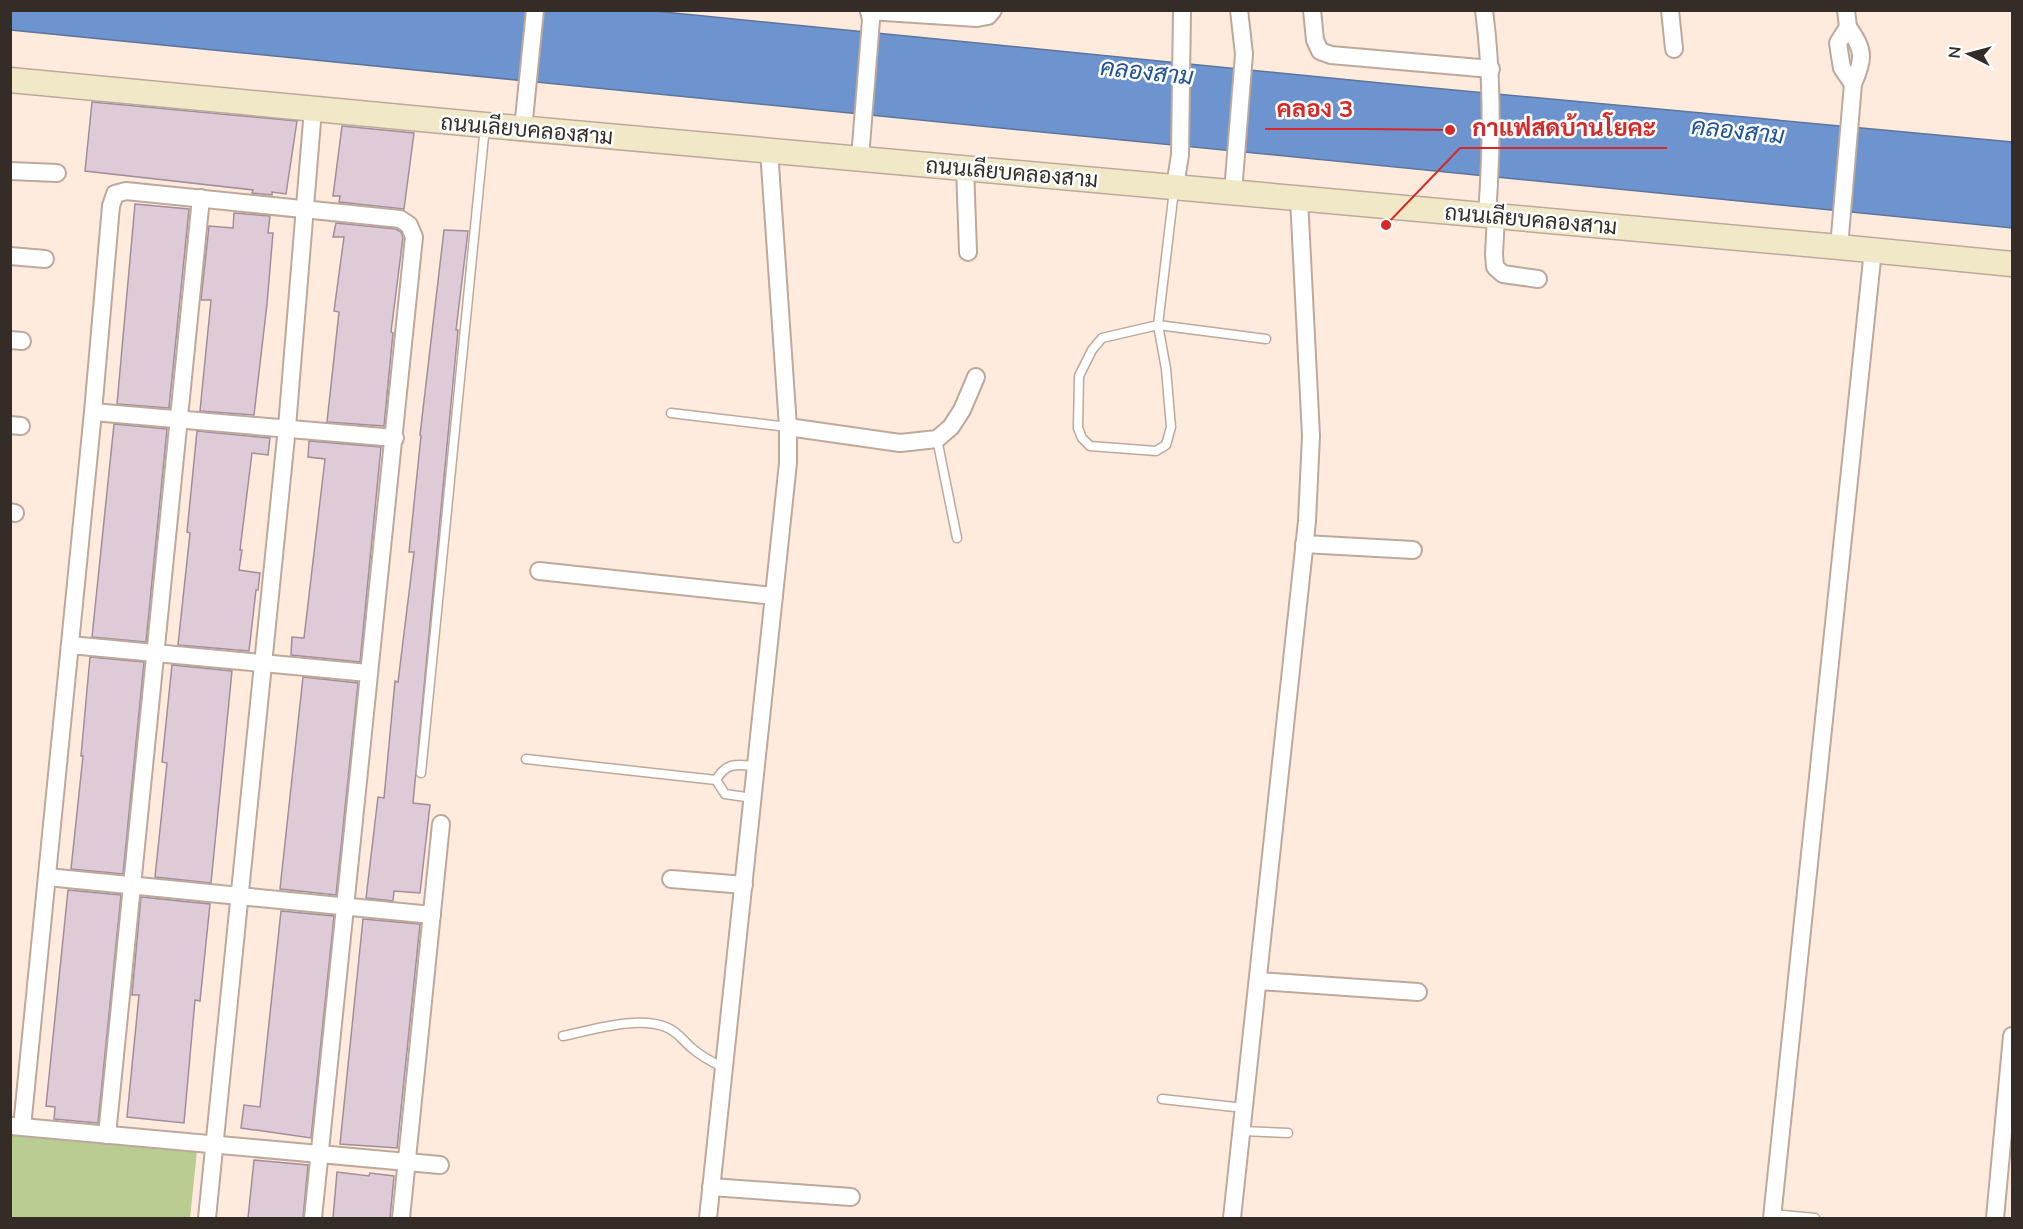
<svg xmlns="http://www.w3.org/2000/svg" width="2023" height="1229" viewBox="0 0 2023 1229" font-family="Mulish,Sarabun,sans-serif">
<rect width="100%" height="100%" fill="#ffebdd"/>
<path fill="#b9cc91" d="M10,1132L197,1151L190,1218H11Z"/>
<path fill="#6d94ce" stroke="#5c759c" stroke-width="1.5" d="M10,11H654L1401,85L2012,142V228L11,30Z"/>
<g fill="#dfcbd8" stroke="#a18e9a" stroke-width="1.5">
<path d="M92,102L297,121L286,194L272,192V195L252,193L253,190L85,171Z"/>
<path d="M342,126L414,133L404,209L339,202L340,196H333Z"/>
<path d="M135,204L189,209L169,408L117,404Z"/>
<path d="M234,213L270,216L268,233H273L267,304L254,415L200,411L211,300H201L209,226L233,228Z"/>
<path d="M336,223L396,229L401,232L403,237L391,332L393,333L384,426L327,422L339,312L334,311L344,237H333Z"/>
<path d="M444,230L468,231L456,330H458L413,803L430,805L420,893L394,891L393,901L366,898L378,797L384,798L395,681L398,682L414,552H409L421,436L420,435Z"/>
<path d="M114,424L167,429L146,642L92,637Z"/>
<path d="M197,431L270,438L268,455L252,453L240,550H242L239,570L260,573L258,590H256L249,651L178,645L190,533L187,532Z"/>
<path d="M309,441L381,447L360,662L291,655L292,637L304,638L325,459L308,457Z"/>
<path d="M90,657L144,662L123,874L71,869L83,756H81Z"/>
<path d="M172,665L232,671L211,883L155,877L167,763L162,762Z"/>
<path d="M303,677L358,683L336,895L280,889Z"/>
<path d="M68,890L121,895L98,1123L54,1119L55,1107L46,1106Z"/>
<path d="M141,897L210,904L200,1001L195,1000L184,1123L127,1117L139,995H132Z"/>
<path d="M281,911L334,916L311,1138L241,1128L244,1105L260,1107Z"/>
<path d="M363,919L420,924L397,1148L340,1144Z"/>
<path d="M254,1160L308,1165L303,1218H248Z"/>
<path d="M337,1172L369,1176L370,1173L394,1176L390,1218H333Z"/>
</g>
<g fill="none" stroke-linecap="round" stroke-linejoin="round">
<defs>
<g id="lane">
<path d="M1174,190L1158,325L1166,369L1171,427L1166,445L1156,451L1090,446L1082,438L1078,428L1079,376L1092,350L1102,338L1158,325L1266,339"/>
<path d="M671,413L788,427"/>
<path d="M937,439L957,538"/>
<path d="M526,759L716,780"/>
<path d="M421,773L485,126"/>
<path d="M753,798L725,794L716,780C727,761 737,765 757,766"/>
<path d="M563,1036C593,1030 639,1015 668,1028C679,1033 684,1042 693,1049C702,1057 714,1063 724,1068"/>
<path d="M1162,1099L1244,1108"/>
<path d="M1242,1131L1288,1133"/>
<path d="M1772,1214L1815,1218"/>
</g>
<g id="street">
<path d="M1312,10L1315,40L1320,51L1331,55L1491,69"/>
<path d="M1484,10C1493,78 1492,147 1487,215"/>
<path d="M1670,10L1674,49"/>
<path d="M1846,10L1848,27L1838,43L1840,56L1842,68L1853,84"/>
<path d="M869,11L977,18L988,16L993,10"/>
<path d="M523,129L535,10"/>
<path d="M860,158L871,20L869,10"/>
<path d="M965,167L968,252"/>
<path d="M10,171L57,173"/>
<path d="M1175,186L1180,155L1182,10"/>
<path d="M1233,192L1244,54L1239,10"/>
<path d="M1496,216L1494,254L1495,267L1503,274L1538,279"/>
<path d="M1839,247L1853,84C1864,59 1865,50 1848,27"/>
<path d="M10,256L45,259"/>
<path d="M10,340L22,341"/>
<path d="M93,412L395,438"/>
<path d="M10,425L21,426"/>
<path d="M788,427L900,443L937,439L951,427L962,410L976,377"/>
<path d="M10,512L15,513"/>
<path d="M1304,544L1413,550"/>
<path d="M539,571L774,596"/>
<path d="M70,645L368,673"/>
<path d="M47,877L432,915"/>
<path d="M671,879L744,885"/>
<path d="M1258,981L1418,992"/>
<path d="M11,1126L440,1165"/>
<path d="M22,1127L93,412L111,206L115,194L126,191L400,219L409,225L414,237L313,1218"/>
<path d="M107,1135L201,198"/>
<path d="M711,1187L851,1197"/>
<path d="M207,1218L287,427L313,109"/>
<path d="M401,1218L441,824"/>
<path d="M708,1218L788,463V427L769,150"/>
<path d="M1232,1218L1307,521L1311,436L1299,198"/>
<path d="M1772,1218L1873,250"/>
<path d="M1995,1218L2012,1036"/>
</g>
<path id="secondary" d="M10,80L485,125L1839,247L2012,264"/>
</defs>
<use href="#lane" stroke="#bca99c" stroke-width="11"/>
<use href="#street" stroke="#bca99c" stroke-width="20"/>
<use href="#secondary" stroke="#bca99c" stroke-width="27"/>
<use href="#lane" stroke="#fff" stroke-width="8"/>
<use href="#street" stroke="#fff" stroke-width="16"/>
<use href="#secondary" stroke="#f1e8c8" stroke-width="24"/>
</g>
<g text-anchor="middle" stroke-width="5" stroke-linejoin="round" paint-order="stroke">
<g font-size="22" fill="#332c27" stroke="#fff">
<text transform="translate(527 129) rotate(5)" y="8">ถนนเลียบคลองสาม</text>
<text transform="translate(1012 172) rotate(5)" y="8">ถนนเลียบคลองสาม</text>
<text transform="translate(1531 219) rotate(5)" y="8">ถนนเลียบคลองสาม</text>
</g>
<g font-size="24" font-style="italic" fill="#1f5197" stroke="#fff">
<text transform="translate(1147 72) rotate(6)" y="8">คลองสาม</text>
<text transform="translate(1738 131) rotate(6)" y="8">คลองสาม</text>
</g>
</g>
<path fill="none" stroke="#d62828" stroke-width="2" d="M1450 130L1365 129H1265M1386 225L1460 148H1667"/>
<g fill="#d62828" stroke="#fff" stroke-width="2">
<circle cx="1450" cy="130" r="6"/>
<circle cx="1386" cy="225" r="6"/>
</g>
<g font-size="24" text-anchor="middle" font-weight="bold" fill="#d62828" stroke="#fff" stroke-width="5" stroke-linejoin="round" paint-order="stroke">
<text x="1315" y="117">คลอง 3</text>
<text x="1564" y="136">กาแฟสดบ้านโยคะ</text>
</g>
<rect width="2023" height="1229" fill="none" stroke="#332c27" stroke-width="24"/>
<g transform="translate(1969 54) rotate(276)" stroke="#ffffff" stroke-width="4.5" paint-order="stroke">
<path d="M0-4.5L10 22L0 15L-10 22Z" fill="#332c27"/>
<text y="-9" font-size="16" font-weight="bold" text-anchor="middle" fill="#332c27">N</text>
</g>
</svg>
